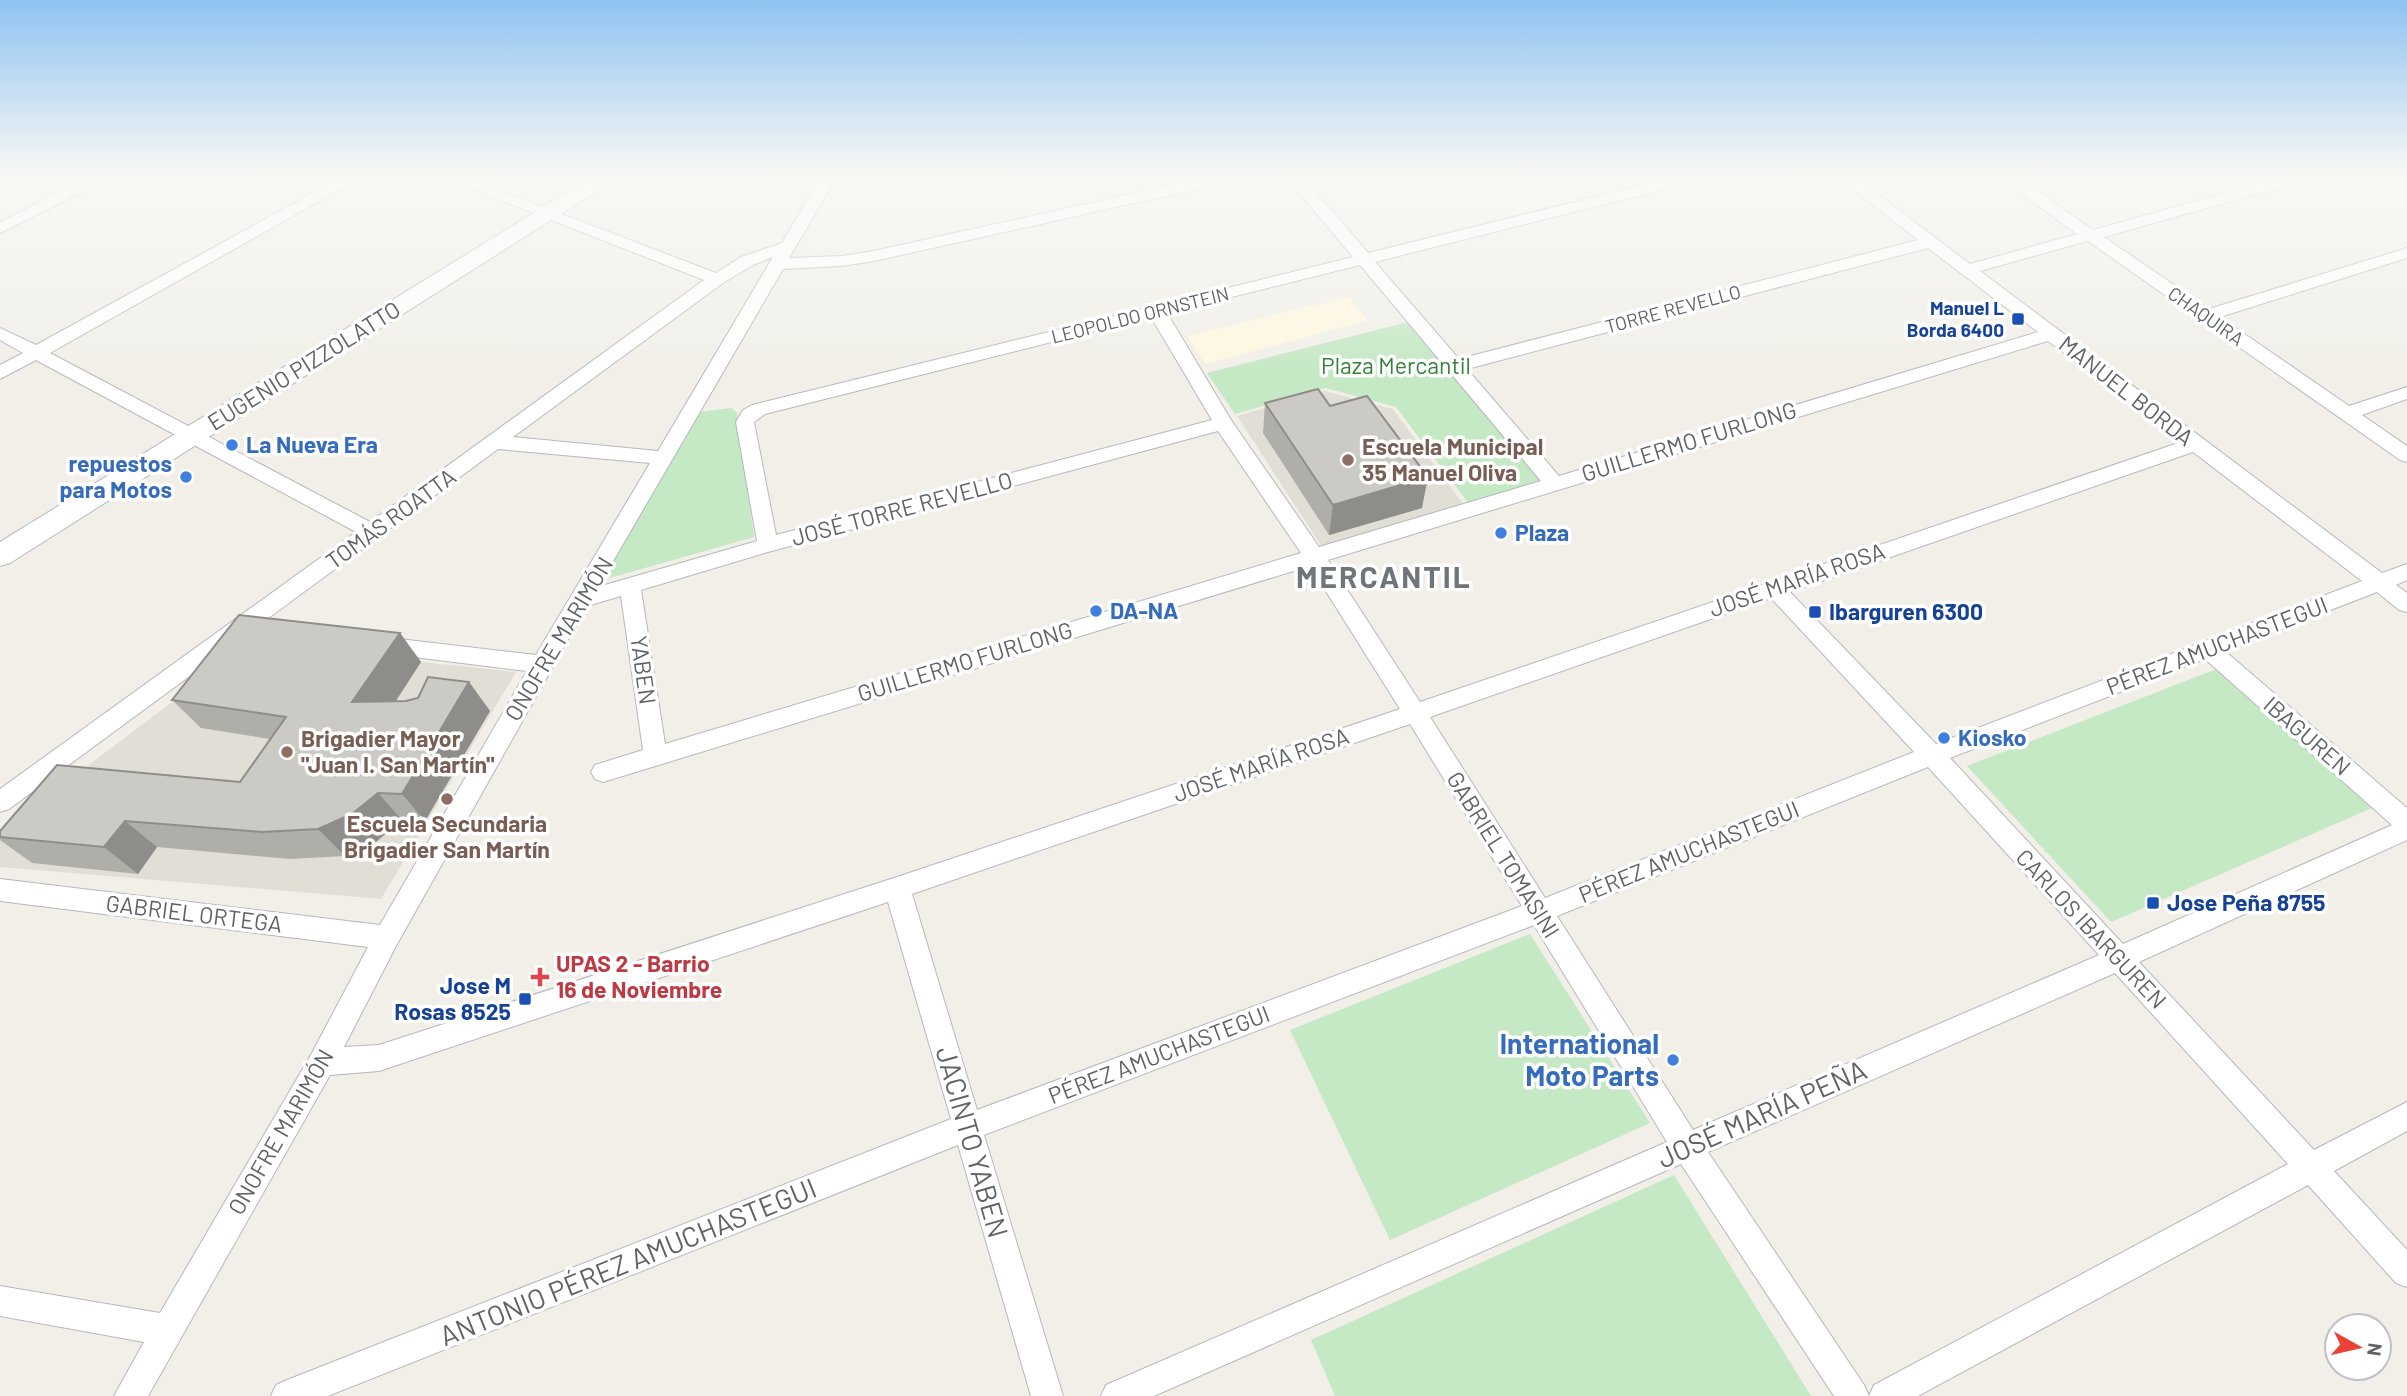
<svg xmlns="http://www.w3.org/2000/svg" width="2407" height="1396" viewBox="0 0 2407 1396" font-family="Barlow,sans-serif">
<rect width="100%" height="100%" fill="#f1efe8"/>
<path fill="#fef7e0" d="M1349,297L1367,321L1205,364L1187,336Z"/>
<g fill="#e1ded6">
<path d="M1325,391L1393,409L1463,504L1322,547L1237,416Z"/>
<path d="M249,644L516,672L381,899L0,867V832Z"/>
</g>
<g fill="#c5e8c5">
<path d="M1412,321L1546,480L1469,504L1396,407L1326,388L1235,414L1207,373Z"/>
<path d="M731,408L737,413L754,537L592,583L690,413Z"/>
<path d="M2224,666L2381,804L2111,922L1967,766Z"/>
<path d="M1530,934L1650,1123L1390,1240L1290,1030Z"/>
<path d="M1674,1175L1811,1396H1335L1311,1340Z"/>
</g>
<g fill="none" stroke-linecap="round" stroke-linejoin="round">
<defs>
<g id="street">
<path d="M90,177H111L0,233V222Z"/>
<path d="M342,177H362L50,353L370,522L704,280L442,177H465L716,273L741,257L782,243L821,177H837L789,258L842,256L874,251L1207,177H1237L1229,182L874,261L842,266L783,269L598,587L757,541L736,422L743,410L752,405L1353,257L1286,177H1303L1368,253L1675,177H1703L1701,180L1375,262L1459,359L1918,240L1837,177H1855L1970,264L2077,234L1998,177H2017L2093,230L2282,177H2309L2307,180L2104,237L2209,309L2407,248V258L2220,317L2349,406L2407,387V399L2362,415L2407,446V462L2400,460L2088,241L1980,271L2382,573L2407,564V580L2396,585L2407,593V612L2399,610L2377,592L2225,651L2407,808V840L2139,962L2314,1150L2407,1102V1131L2334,1171L2407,1250V1287L2396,1283L2308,1185L1918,1396H1834L1681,1164L1154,1396H1101L1106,1385L1667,1142L1534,925L984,1135L1063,1396H1031L958,1145L328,1396H271L276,1385L287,1380L951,1119L888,902L379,1071L330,1075L148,1396H114L144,1342L0,1316V1286L160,1313L312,1053L368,947L0,901V879L380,925L527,671L382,653L374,651L371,645L374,639L382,637L536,655L650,463L498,449L9,809L0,812V789L356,532L36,360L0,379V365L23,353L0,340V328L36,345ZM1928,248L2038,332L1559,476L1467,369ZM773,257L658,451L513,437L723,283L753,265ZM1360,265L1541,481L1319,547L1231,420L1167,313ZM1151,317L1212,420L776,535L754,422L765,414ZM2048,341L2181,442L1420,702L1328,560ZM1218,431L1301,553L665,744L641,590L768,552ZM2193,452L2362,581L1936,744L1790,592ZM1310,566L1400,709L897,877L379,1045L344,1047L396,946L587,606L621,596L643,750L595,765L591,772L595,779L603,782ZM1771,598L1914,752L1545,898L1430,717ZM2205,659L2392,825L2123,944L1950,758ZM1410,724L1522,906L977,1110L912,894ZM1928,767L2099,955L1693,1130L1557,916ZM2115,973L2288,1164L1874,1385L1869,1396L1864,1385L1708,1152Z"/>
</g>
<path id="secondary" d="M592,177H619L10,563L0,566V542Z"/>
</defs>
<use href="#street" stroke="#b5b8bc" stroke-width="2"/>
<use href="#secondary" stroke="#b6babf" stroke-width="2"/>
<use href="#street" fill="#fff" fill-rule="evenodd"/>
<use href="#secondary" fill="#fff" fill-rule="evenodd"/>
</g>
<g fill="#afaea9">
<path d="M1265,403L1330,406L1422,508L1329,535L1263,433Z"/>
<path d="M400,633L421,662L396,701H406L469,682L490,711L425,821L402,820L377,841L345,856L290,859L157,847L138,874L32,863L0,840V831L240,782L270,739L201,728L172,700Z"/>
</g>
<g fill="#8f8d8a">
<path d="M1428,477L1422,508L1329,535L1333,505Z"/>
<path d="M400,633L421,662L376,731L352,702Z"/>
<path d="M469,682L490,711L425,821L402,794Z"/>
<path d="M378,793L402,820L377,841L345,856L318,829Z"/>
<path d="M125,821L157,847L138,874L104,847Z"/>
</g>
<g fill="#cccac5" stroke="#8f8d8a" stroke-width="2">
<path d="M1318,389L1330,406L1367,396L1428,477L1333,505L1265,403Z"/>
<path d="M239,615L400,633L352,702L406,701L418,698L428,677L469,682L402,794L378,793L352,814L318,829L262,832L125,821L104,847L0,837V831L57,765L240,782L286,717L172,700Z"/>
</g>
<linearGradient id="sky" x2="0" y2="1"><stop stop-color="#8fc3f1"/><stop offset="0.47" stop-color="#f9f8f5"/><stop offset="1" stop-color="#f9f8f5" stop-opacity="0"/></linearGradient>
<rect width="2407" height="373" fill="url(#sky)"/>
<g fill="#1a4fb4" stroke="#fff" stroke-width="2.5">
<rect x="2011" y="312" width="14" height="14" rx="3.5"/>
<rect x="1808" y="605" width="14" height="14" rx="3.5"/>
<rect x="2146" y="896" width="14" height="14" rx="3.5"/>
<rect x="518" y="992" width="14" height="14" rx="3.5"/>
</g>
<g fill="#3f7fe0" stroke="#fff" stroke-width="2.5">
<circle cx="232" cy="445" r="7"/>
<circle cx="186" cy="477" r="7"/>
<circle cx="1501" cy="533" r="7"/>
<circle cx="1096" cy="611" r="7"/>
<circle cx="1944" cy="738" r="7"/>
<circle cx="1673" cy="1060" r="7"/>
</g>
<g fill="#8d6e63" stroke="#fff" stroke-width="2.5">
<circle cx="1348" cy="460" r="7"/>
<circle cx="287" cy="752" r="7"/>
<circle cx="447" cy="799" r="7"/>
</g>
<path fill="#e0444e" stroke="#fff" stroke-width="2.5" d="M536.5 966.5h7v7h7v7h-7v7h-7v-7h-7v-7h7z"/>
<g text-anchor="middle" stroke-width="7" stroke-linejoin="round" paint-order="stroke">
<g font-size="19" font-weight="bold" fill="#164399" stroke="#fff" text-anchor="end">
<text x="2004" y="315">Manuel L<tspan x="2004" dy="22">Borda 6400</tspan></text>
</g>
<g font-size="19" fill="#5f6368" stroke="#fff">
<text transform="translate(1673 309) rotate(-15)" y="7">TORRE REVELLO</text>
<text transform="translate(1140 315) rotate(-14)" y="7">LEOPOLDO ORNSTEIN</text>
<text transform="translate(2206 316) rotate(35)" y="7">CHAQUIRA</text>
</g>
<g font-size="23" fill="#5f6368" stroke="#fff">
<text transform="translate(304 366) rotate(-32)" y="8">EUGENIO PIZZOLATTO</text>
<text transform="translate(2126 391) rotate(38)" y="8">MANUEL BORDA</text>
<text transform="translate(1689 442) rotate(-17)" y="8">GUILLERMO FURLONG</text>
<text transform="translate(902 509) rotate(-15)" y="8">JOSÉ TORRE REVELLO</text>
<text transform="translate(391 519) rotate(-36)" y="8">TOMÁS ROATTA</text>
<text transform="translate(1797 580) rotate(-19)" y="8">JOSÉ MARÍA ROSA</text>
<text transform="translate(559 639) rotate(-59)" y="8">ONOFRE MARIMÓN</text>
<text transform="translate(2217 646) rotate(-21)" y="8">PÉREZ AMUCHASTEGUI</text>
<text transform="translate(965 662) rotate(-17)" y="8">GUILLERMO FURLONG</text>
<text transform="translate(643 670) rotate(82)" y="8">YABEN</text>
<text transform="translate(2307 736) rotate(41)" y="8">IBAGUREN</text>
<text transform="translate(1261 765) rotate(-19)" y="8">JOSÉ MARÍA ROSA</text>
<text transform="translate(1689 852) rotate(-22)" y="8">PÉREZ AMUCHASTEGUI</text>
<text transform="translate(1503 855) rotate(58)" y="8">GABRIEL TOMASINI</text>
<text transform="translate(194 914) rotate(7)" y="8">GABRIEL ORTEGA</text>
<text transform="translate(2091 929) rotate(47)" y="8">CARLOS IBARGUREN</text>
<text transform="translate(1159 1055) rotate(-21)" y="8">PÉREZ AMUCHASTEGUI</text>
<text transform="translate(281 1132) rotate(-60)" y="8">ONOFRE MARIMÓN</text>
</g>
<g font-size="23" fill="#348238" stroke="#fff">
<text x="1396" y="374">Plaza Mercantil</text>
</g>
<g font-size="23" font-weight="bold" fill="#366cbe" stroke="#fff" text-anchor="start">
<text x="246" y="453">La Nueva Era</text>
<text x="172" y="472" text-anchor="end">repuestos<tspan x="172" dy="26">para Motos</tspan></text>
<text x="1515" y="541">Plaza</text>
<text x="1110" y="619">DA-NA</text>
<text x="1958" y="746">Kiosko</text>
</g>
<g font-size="23" font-weight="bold" fill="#785e54" stroke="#fff" text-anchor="start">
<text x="1362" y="455">Escuela Municipal<tspan x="1362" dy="26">35 Manuel Oliva</tspan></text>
<text x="301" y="747">Brigadier Mayor<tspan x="301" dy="26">"Juan I. San Martín"</tspan></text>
<text x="447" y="832" text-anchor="middle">Escuela Secundaria<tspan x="447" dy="26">Brigadier San Martín</tspan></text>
</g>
<g font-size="23" font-weight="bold" fill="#164399" stroke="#fff" text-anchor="start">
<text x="1829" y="620">Ibarguren 6300</text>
<text x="2167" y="911">Jose Peña 8755</text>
<text x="511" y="994" text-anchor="end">Jose M<tspan x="511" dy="26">Rosas 8525</tspan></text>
</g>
<g font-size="23" font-weight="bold" fill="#be3a42" stroke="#fff" text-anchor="start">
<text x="556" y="972">UPAS 2 - Barrio<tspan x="556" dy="26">16 de Noviembre</tspan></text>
</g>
<g font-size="28" font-weight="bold" fill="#366cbe" stroke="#fff" text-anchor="end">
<text x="1659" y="1054">International<tspan x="1659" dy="32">Moto Parts</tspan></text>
</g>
<g font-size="28" fill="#5f6368" stroke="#fff">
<text transform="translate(1762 1114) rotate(-24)" y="10">JOSÉ MARÍA PEÑA</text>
<text transform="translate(972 1142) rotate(74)" y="10">JACINTO YABEN</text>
<text transform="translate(628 1262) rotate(-22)" y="10">ANTONIO PÉREZ AMUCHASTEGUI</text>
</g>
<g font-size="30" font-weight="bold" letter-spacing="2" fill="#70757a" stroke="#fff">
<text x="1384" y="588">MERCANTIL</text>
</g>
</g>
<g transform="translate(2358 1347) rotate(98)"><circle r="33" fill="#ffffff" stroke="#bfc1c3" stroke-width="2"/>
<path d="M0-5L12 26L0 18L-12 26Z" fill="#ea4335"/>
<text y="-10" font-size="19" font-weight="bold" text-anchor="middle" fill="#5f6368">N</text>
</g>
</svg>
